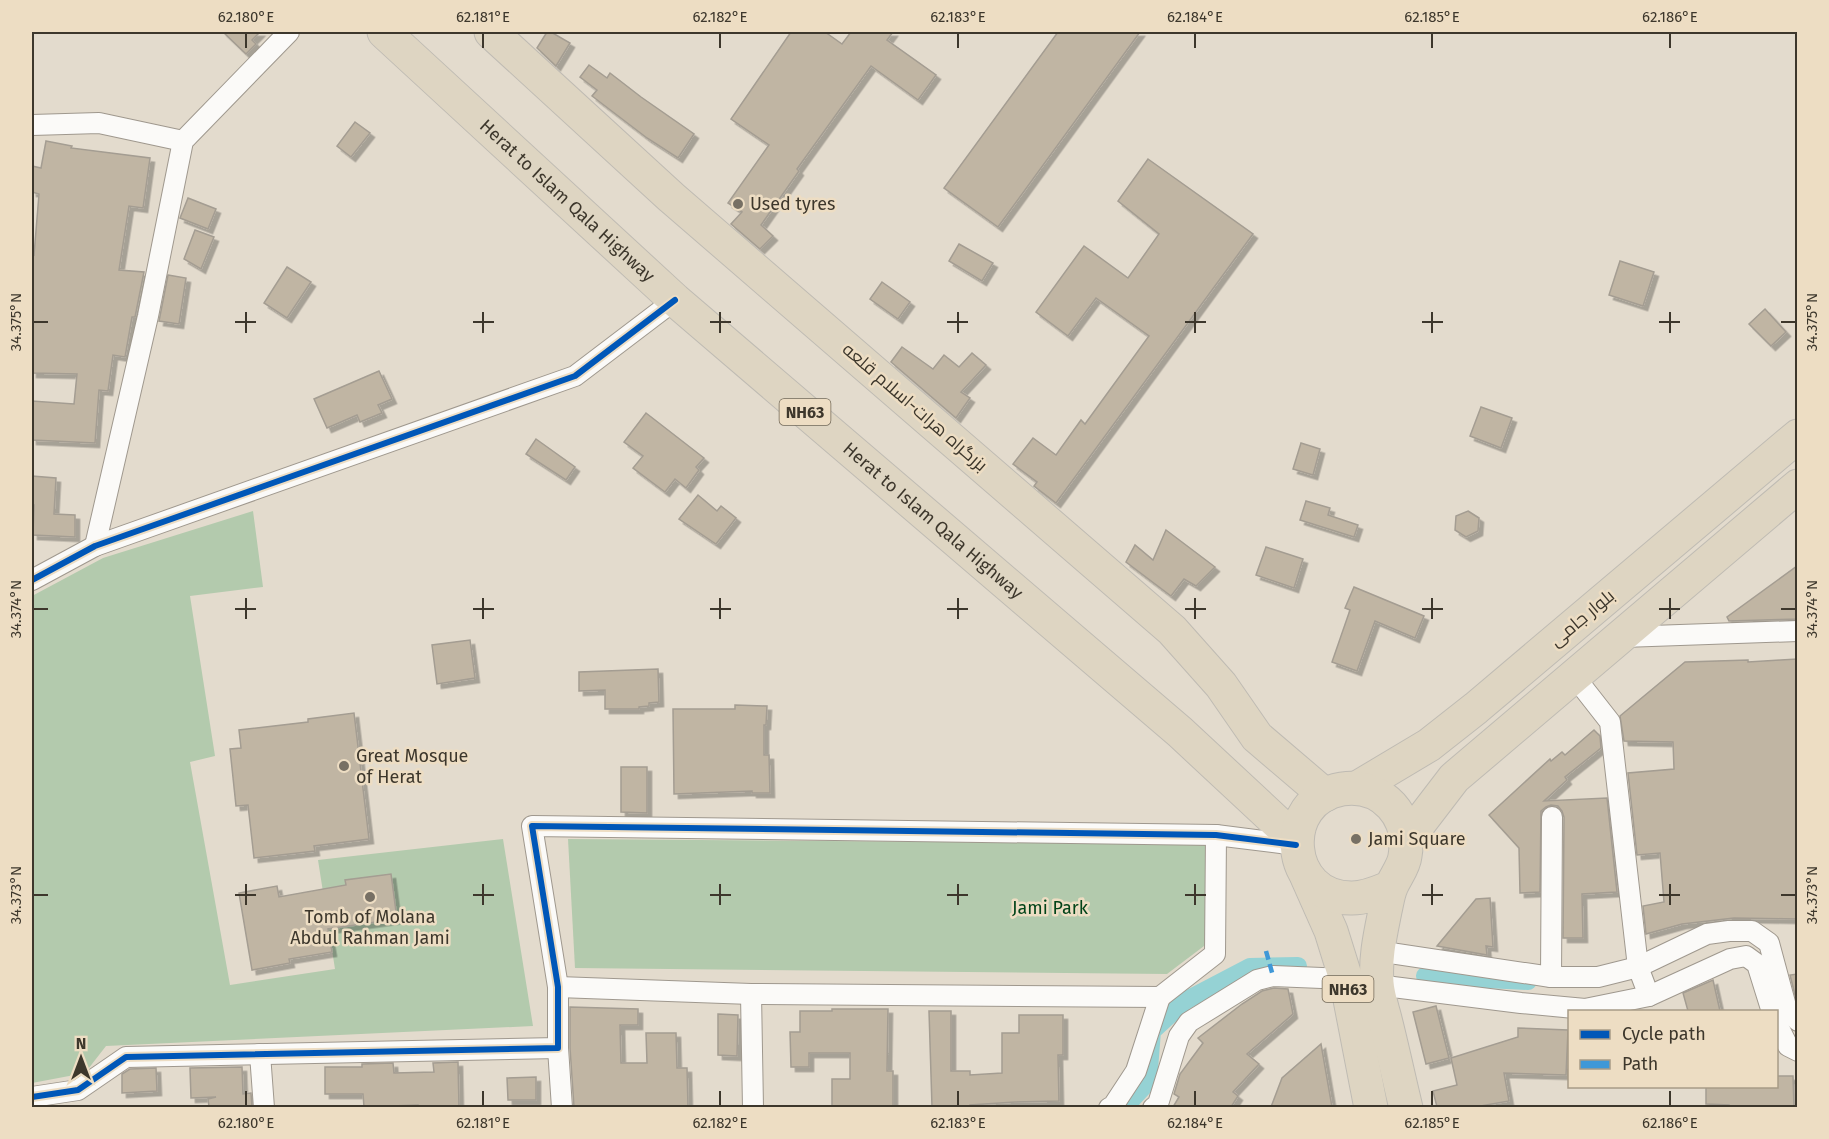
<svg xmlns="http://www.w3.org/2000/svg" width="1829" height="1139" viewBox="0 0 1829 1139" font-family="'Fira Sans',Cairo,sans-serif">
<defs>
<filter id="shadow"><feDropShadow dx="4.5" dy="4.5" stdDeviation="0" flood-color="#0004"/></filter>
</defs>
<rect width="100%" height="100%" fill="#e3dbcd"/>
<g fill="#b3caad">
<path d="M253,511L263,587L190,596L215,756L190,762L230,985L335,969L318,860L503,839L533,1026L106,1046L85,1073L32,1083V596L103,558Z"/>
<path d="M568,839L1209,844L1208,943L1167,974L575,968Z"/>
</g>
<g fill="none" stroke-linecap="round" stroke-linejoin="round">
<g stroke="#95d2d4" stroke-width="18">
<path d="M1425,976L1528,981"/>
<path d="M1124,1108L1148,1082L1152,1031L1185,1001L1250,967L1298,966"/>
</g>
</g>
<g fill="#c0b5a3" stroke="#a49d92" stroke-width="1.5" filter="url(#shadow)">
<path d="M223,32H260L252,40L256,44L246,54Z"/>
<path d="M547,32H551L570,43L556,66L537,48Z"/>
<path d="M791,32H825L842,44L851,32H893L887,40L936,75L918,100L871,66L797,169L799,171L761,225L773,236L760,249L731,224L742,212L728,203L769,145L731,119Z"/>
<path d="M1058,32H1140L998,227L944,188Z"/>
<path d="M589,65L607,78L610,73L641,97L694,134L678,158L647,138L592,96L597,90L580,77Z"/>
<path d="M355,122L370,133L351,157L337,146Z"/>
<path d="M46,141L72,146L71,148L150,158L143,208L129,206L119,270L144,272L135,317H132L125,357L113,355L108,391L99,390L95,443L32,440V401L74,404L77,374L32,373L33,309L32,308V254L34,255L39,194L32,192V166L41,168Z"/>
<path d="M1148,159L1253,234L1056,503L1034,486L1037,482L1013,464L1033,438L1056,455L1081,420L1085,424L1149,336L1096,298L1068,336L1036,312L1084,246L1128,278L1159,234L1118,201Z"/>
<path d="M188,198L216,209L208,229L180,218Z"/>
<path d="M195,230L214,237L201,269L184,259Z"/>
<path d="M959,244L993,263L982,281L949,261Z"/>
<path d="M1620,261L1654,272L1643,306L1609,295Z"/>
<path d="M287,267L311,282L287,318L264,303Z"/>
<path d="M168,275L186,278L179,324L159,321Z"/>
<path d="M882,282L910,302L898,319L870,299Z"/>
<path d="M1765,309L1786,332L1771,346L1749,324Z"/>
<path d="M902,347L933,369L944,355L959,367L972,353L986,365L961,392L970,398L956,418L891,362Z"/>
<path d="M379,371L392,399L378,405L382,413L360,422L357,415L327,428L314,399Z"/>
<path d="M1481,407L1512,418L1501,448L1470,436Z"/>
<path d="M646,413L704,458L696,467L699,470L686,488L675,479L665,492L633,468L643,456L624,442Z"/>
<path d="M536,439L575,467L566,480L526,454Z"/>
<path d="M1301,443L1320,449L1313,475L1293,469Z"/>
<path d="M32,476L56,478L54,514L75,515V537L33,535L34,505H32Z"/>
<path d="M698,495L717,511L721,506L736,518L716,544L679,519Z"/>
<path d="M1306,501L1330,508L1328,515L1358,525L1354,537L1300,520Z"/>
<path d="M1468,511L1479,518L1478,531L1466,537L1455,530L1456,516Z"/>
<path d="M1166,530L1215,567L1196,586L1184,579L1171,596L1126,562L1135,545L1153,560Z"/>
<path d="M1266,547L1303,559L1294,588L1256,575Z"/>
<path d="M1797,566V619L1729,621L1727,617Z"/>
<path d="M1354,587L1424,616L1415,638L1375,621L1357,671L1332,662L1350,610L1345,608Z"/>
<path d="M470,640L475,678L437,684L432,645Z"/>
<path d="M1797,659V919L1734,918L1682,924L1646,934L1643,906L1664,902L1660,853L1637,855L1628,773L1674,769L1673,742L1624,741L1620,716L1685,662L1748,660V662Z"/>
<path d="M658,669L659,702L649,703V706L639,707V709H605V690L579,691V672Z"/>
<path d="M735,705L767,706L766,725H764V755H769L770,793H752V791L674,794L673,709H735Z"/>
<path d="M354,713L369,839L314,846L315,851L254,858L248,805L236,806L230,749L241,748L239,730L308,722V719Z"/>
<path d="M1594,730L1600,736L1601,748L1565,777L1567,780L1544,801L1607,798L1617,892L1582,894L1583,938H1563L1564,817L1562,811L1558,806L1551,805L1546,807L1541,811L1540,892L1520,893L1519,848L1489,815L1550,759L1551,761L1562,752L1565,755Z"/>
<path d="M621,767H647V813L621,812Z"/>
<path d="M391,874L397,919L328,929L332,952L289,959L290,963L252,970L239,893L277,886L279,897L346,885L345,880Z"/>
<path d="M1490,898L1493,947L1486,946L1487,955L1437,946L1476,899Z"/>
<path d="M1797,974V1003L1790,975Z"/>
<path d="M1713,980L1720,1011H1688L1683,993Z"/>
<path d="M1274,988L1288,989L1293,1014L1247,1054L1259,1064L1233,1092L1238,1096L1231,1107H1173L1179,1097L1174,1094L1180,1074L1203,1043L1198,1038L1242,1004L1262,991Z"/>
<path d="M1436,1006L1449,1058L1426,1064L1413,1012Z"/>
<path d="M570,1007L638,1009V1025H620L621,1063H647L646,1033H676L677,1068H687L688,1107H574L570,1048Z"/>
<path d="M832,1009H888L887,1071H893V1107H832V1079H850V1053H809V1067H791L790,1032H800V1011H832Z"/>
<path d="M929,1011H951V1071H970V1075L1002,1073V1033H1019V1015H1063V1055H1058L1059,1101L1015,1102L970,1105V1107H932Z"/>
<path d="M718,1014L738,1015L737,1056L718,1055Z"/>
<path d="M1518,1028L1568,1030L1566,1075L1504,1073L1509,1101L1475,1107H1437L1433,1091L1457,1085L1451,1058L1518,1037Z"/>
<path d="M1321,1044L1332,1107H1271L1282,1078Z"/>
<path d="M458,1062L459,1107H418V1105L364,1107L363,1094H325V1067H362V1064L393,1063L394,1073L434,1072L433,1063Z"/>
<path d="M242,1067L243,1094L251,1093L252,1107H209L208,1099L216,1097L191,1098L190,1068Z"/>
<path d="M156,1068L157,1091L122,1093V1074L130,1069Z"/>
<path d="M1776,1076H1793L1794,1107H1729V1105L1706,1104V1086H1776Z"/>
<path d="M536,1077V1100H508L507,1078Z"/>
</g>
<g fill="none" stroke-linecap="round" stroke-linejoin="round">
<defs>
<g id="street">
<path d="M32,125L99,123L183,141"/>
<path d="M95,546L148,316L183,141L289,32"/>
<path d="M32,580L95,546L575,376L675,300"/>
<path d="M1623,637L1798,631"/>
<path d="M1574,676L1610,722L1638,967L1649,996"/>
<path d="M1377,951L1551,977H1598L1638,967L1707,934L1729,931H1752L1769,943L1787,1010L1798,1021"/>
<path d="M1551,977L1552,817"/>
<path d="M1377,985L1521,1003L1585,1009L1649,996L1730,959L1746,956L1757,964L1772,1012"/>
<path d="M558,987L751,994L1160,997L1215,954L1216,835"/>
<path d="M751,994L753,1108"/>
<path d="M1776,1022L1788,1046L1798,1051"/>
<path d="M558,1048L562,1108"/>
<path d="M260,1054L264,1108"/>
<path d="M32,1097L78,1090L126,1057L558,1048V987L532,826L1216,835L1296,845"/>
<path d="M1109,1108L1113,1106L1136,1071L1160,997"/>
<path d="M1153,1108L1158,1104L1179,1036L1189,1022L1257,980L1273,976L1346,979"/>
</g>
<g id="highway">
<path id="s1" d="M384,32L675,300L1180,732L1296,840"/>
<path d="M491,32L671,197L1172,630L1221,685L1257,737L1325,795"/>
<path d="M1357,788L1429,745L1476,708L1798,436"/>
<path d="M1405,842L1454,778L1798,486"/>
<path d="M1307,877L1331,931L1346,979L1371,1108"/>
<path d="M1391,887C1379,892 1366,898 1352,898C1285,899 1277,800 1342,789C1383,783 1412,817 1405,856C1404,866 1396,876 1392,885C1388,893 1387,903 1385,911C1380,936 1375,958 1377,983C1378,997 1383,1010 1386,1023C1393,1051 1399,1079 1406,1108"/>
</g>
</defs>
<use href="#street" stroke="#9f988e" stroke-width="22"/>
<use href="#highway" stroke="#bfbbb3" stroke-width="35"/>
<use href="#street" stroke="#fbfaf8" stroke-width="20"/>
<use href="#highway" stroke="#ded5c2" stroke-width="33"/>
<path stroke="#3f98d7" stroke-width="4.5" stroke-dasharray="9 4.5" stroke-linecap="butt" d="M1266,951L1273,976"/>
<defs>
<g id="cycleway">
<path d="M32,580L95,546L575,376L675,300"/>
<path d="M32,1097L78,1090L126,1057L558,1048V987L532,826L1216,835L1296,845"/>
</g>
</defs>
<use href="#cycleway" stroke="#edddc3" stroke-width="10"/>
<use href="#cycleway" stroke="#0057b8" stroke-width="6"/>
</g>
<path fill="none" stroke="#3d372c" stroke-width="2" d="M246,33V48M483,33V48M720,33V48M958,33V48M1195,33V48M1432,33V48M1670,33V48M246,312V333M483,312V333M720,312V333M958,312V333M1195,312V333M1432,312V333M1670,312V333M33,322H48M235,322H256M473,322H494M710,322H731M947,322H968M1185,322H1206M1422,322H1443M1659,322H1680M1781,322H1796M246,598V619M483,598V619M720,598V619M958,598V619M1195,598V619M1432,598V619M1670,598V619M33,609H48M235,609H256M473,609H494M710,609H731M947,609H968M1185,609H1206M1422,609H1443M1659,609H1680M1781,609H1796M246,884V905M483,884V905M720,884V905M958,884V905M1195,884V905M1432,884V905M1670,884V905M33,895H48M235,895H256M473,895H494M710,895H731M947,895H968M1185,895H1206M1422,895H1443M1659,895H1680M1781,895H1796M246,1091V1106M483,1091V1106M720,1091V1106M958,1091V1106M1195,1091V1106M1432,1091V1106M1670,1091V1106"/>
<g fill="#777064" stroke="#edddc3" stroke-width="2">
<circle cx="738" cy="204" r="6"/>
<circle cx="344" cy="766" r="6"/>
<circle cx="1356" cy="839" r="6"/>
<circle cx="370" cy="897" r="6"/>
</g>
<g text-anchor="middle" stroke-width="5" stroke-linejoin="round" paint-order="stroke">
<g fill="#edddc3" stroke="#726959" stroke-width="1.5">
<rect x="779.5" y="399" width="51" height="26" rx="4.5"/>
<rect x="1322.5" y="976" width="51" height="26" rx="4.5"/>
</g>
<g font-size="16" font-weight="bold" fill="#3d372c">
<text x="805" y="418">NH63</text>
<text x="1348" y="995">NH63</text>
</g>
<g font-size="18" fill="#3d372c" stroke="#edddc3">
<text dy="6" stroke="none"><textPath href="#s1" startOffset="249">Herat to Islam Qala Highway</textPath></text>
<text transform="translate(915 407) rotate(41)" y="6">بزرگراه هرات-اسلام قلعه</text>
<text dy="6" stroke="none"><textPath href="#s1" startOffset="735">Herat to Islam Qala Highway</textPath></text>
<text transform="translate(1582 618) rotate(-40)" y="6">بلوار جامی</text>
</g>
<g font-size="18" fill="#3d372c" stroke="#edddc3" text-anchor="start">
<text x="750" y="210">Used tyres</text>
<text x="356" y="762">Great Mosque<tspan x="356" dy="21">of Herat</tspan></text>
<text x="1368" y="845">Jami Square</text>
<text x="370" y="923" text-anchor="middle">Tomb of Molana<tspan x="370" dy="21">Abdul Rahman Jami</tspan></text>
</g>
<g font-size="18" fill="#024419" stroke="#edddc3">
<text x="1050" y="914">Jami Park</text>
</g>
</g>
<rect width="1829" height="1139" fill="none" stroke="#edddc3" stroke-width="66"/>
<rect x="1568" y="1010" width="210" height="78" fill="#edddc3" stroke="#a79b87" stroke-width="1.5"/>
<rect x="1580" y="1030" width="30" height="9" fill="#0057b8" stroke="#a79b87" stroke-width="1.5"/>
<text x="1622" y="1040" font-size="18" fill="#3d372c">Cycle path</text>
<rect x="1580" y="1060" width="30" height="9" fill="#3f98d7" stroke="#a79b87" stroke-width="1.5"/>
<text x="1622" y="1070" font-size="18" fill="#3d372c">Path</text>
<g transform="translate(81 1058)" stroke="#edddc3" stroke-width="4.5" paint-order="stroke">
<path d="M0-4.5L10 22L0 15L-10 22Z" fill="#3d372c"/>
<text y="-9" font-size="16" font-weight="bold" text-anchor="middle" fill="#3d372c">N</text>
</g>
<rect x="33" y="33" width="1763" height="1073" fill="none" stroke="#3d372c" stroke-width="2"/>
<g font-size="15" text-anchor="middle" fill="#3d372c">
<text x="246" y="22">62.180°E</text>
<text x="483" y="22">62.181°E</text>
<text x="720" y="22">62.182°E</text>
<text x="958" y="22">62.183°E</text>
<text x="1195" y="22">62.184°E</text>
<text x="1432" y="22">62.185°E</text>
<text x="1670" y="22">62.186°E</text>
<text transform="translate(16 322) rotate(-90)" y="5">34.375°N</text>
<text transform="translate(1812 322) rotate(-90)" y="5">34.375°N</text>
<text transform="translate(16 609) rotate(-90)" y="5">34.374°N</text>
<text transform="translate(1812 609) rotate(-90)" y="5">34.374°N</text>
<text transform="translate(16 895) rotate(-90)" y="5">34.373°N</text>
<text transform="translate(1812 895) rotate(-90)" y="5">34.373°N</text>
<text x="246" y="1128">62.180°E</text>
<text x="483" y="1128">62.181°E</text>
<text x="720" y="1128">62.182°E</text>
<text x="958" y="1128">62.183°E</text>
<text x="1195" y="1128">62.184°E</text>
<text x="1432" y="1128">62.185°E</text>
<text x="1670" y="1128">62.186°E</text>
</g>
</svg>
